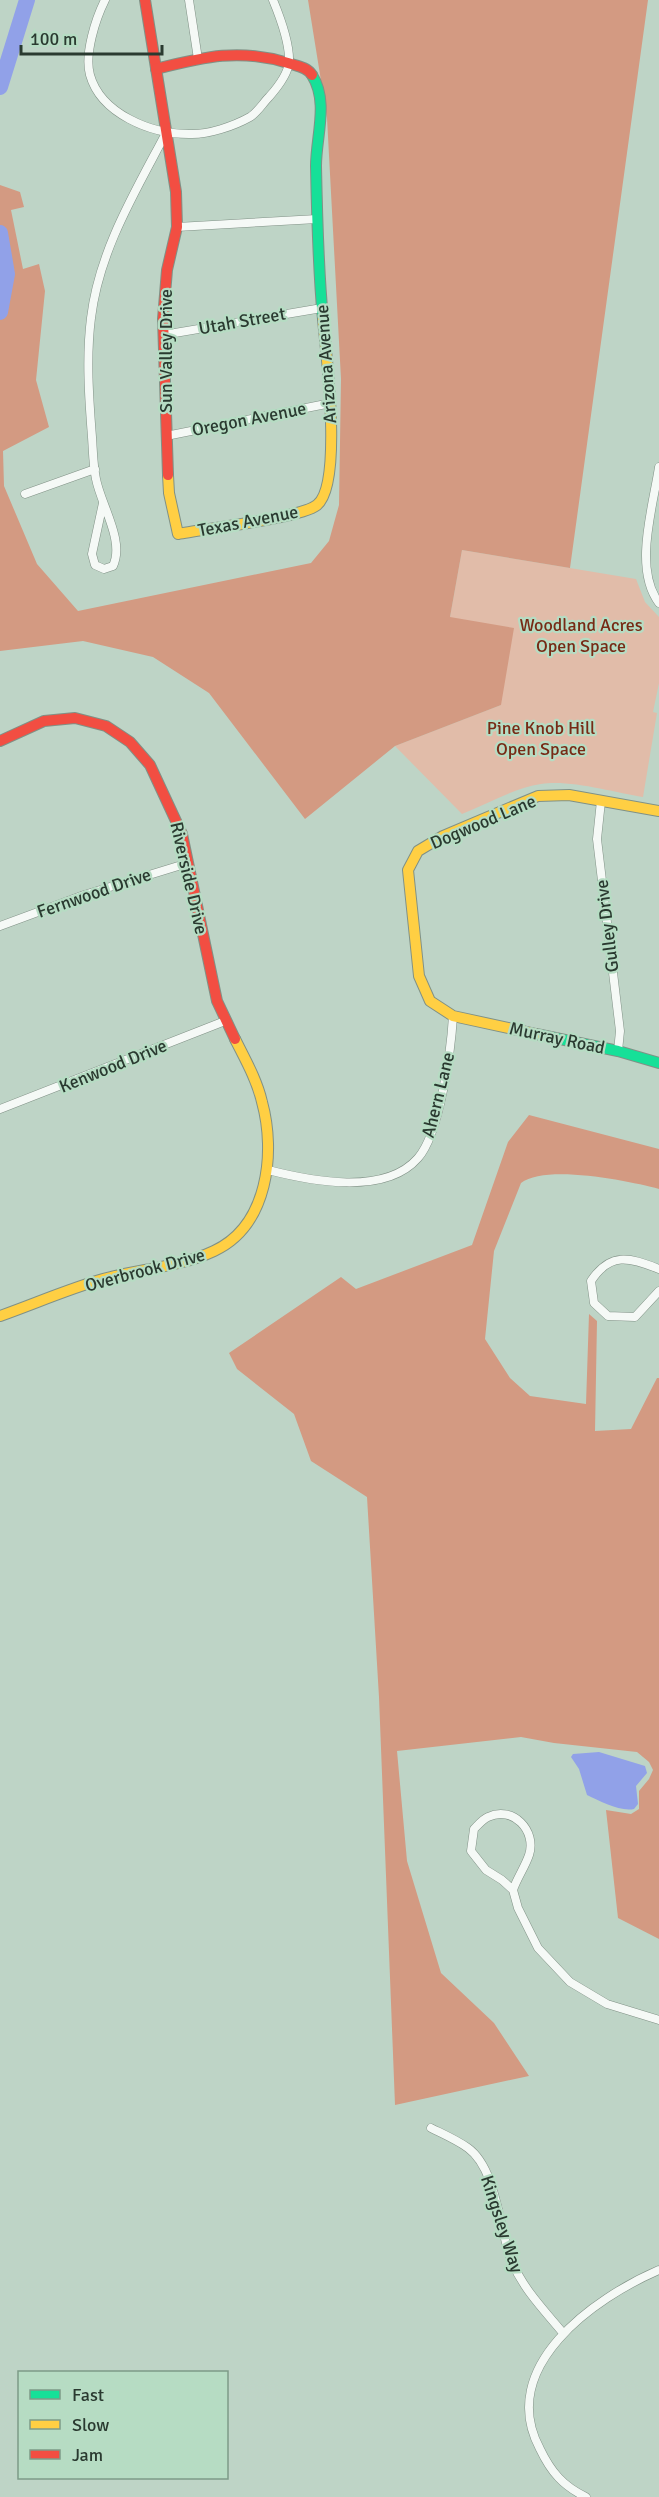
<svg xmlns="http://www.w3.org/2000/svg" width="659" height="2497" viewBox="0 0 659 2497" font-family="Signika,sans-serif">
<rect width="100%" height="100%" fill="#bed4c6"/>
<path fill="#e1bca9" d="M462,550L636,579L645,602L659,617V683L653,712L657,713L643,797C614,792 568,779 541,784C514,788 487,804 462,814L395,746L501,705L450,617Z"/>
<g fill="#d39a82">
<path d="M308,0H648L570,568L462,550L450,617L514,628L501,705L395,746L305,819L209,693L153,657L83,641L0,651V185L20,192L24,207L11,210L23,269L39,264L45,291L36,380L49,427L3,451L4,486L37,564L78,611L311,563L329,541L339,505L341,379L327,118Z"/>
<path d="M529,1115L659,1149V1189C629,1181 546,1164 521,1183L494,1251L485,1339L510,1378L530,1396L586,1404L589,1314L597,1321L595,1431L631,1429L657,1378H659V1939L618,1918L606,1810L631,1814L639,1809V1791L649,1779L653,1770L649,1762L637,1752L554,1743L521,1737L397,1751L407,1861L441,1973L494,2023L529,2076L395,2105L379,1697L367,1497L311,1461L294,1414L237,1369L229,1353L341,1277L356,1289L472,1245L508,1142Z"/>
</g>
<path fill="#91a1e8" d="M599,1752L645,1766L647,1773L636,1786L638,1804L634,1809C620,1812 600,1801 587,1795L579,1769L571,1757L573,1754Z"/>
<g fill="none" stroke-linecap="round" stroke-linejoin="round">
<g stroke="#91a1e8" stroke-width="16">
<path d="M0,87L27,0"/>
<path d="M0,233L7,274L0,312"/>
</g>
<defs>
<g id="street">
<path d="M105,0C96,18 84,54 90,75C101,114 151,134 189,134C208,135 234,126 250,117C257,113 263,103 269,97C277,88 288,74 289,62C290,43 280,17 273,0"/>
<path d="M189,0L198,59"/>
<path d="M177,227L317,219"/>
<path d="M163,335L322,308"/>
<path d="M166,436L331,403"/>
<path d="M659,467C653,507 633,569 659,603"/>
<path d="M25,494L95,469"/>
<path d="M103,503L92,554L95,565L104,569L113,566C125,541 101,505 96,479C93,465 93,451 92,437C89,399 86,357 91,318C99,251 135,192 166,133"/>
<path d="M601,801L597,839L620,1031L618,1051"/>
<path d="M0,926L84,895L188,863"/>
<path d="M0,1109L225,1021"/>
<path d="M268,1170C311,1181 385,1196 418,1158C440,1133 451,1050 453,1016"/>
<path d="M659,1269C629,1257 610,1252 591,1281L594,1303L608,1316L635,1317L659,1291"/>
<path d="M513,1890C517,1878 525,1867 529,1855C537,1831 513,1805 488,1817C483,1819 478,1825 474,1829L471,1851L486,1870L502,1880L513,1890L518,1908L538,1948L570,1982L607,2004L659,2020"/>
<path d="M431,2128C443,2134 457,2140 468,2148C497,2169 499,2230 512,2262C524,2290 544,2310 563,2333"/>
<path d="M586,2497C563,2486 551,2472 540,2449C496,2367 594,2298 659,2270"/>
</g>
<g id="fast">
<path d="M312,75C329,102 316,136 316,166C317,217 318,268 323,319"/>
<path d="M536,1034L618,1051L659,1063"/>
</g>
<g id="slow">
<path d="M168,475L169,493L178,534C204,529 301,518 317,505C343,484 326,353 323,319"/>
<path d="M536,1034L453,1016L430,1001L419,976L408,870L418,851L443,836L538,796L569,795L659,811"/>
<path d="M0,1316C34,1304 68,1289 103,1279C140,1269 180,1267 214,1251C268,1226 276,1153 262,1102C257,1080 245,1059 235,1039"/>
</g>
<g id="jam">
<path d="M145,0L176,192L177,227L167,270L163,319L168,475"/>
<path d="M156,69C204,57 239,48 288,63C297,66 307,67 312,75"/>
<path d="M0,741L44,721L75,718L106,726L130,742L150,765L182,834L217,1001L235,1039"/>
</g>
</defs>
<use href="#street" stroke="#809186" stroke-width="9"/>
<use href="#fast" stroke="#809186" stroke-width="12"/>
<use href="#slow" stroke="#809186" stroke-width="12"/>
<use href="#jam" stroke="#809186" stroke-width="12"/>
<use href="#street" stroke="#f5f9f6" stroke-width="8"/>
<use href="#fast" stroke="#16e098" stroke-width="10"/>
<use href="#slow" stroke="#ffcf43" stroke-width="10"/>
<use href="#jam" stroke="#f24e42" stroke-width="10"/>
</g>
<g text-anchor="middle" stroke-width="4.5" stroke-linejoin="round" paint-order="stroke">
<g font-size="18" fill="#2a3a30" stroke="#b6dcc3">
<text transform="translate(242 321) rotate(-10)" y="6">Utah Street</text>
<text transform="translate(166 351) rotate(-90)" y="6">Sun Valley Drive</text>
<text transform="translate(326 364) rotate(-94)" y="6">Arizona Avenue</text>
<text transform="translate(249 419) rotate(-11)" y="6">Oregon Avenue</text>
<text transform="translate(248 521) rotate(-11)" y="6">Texas Avenue</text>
<text transform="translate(483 822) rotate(-23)" y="6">Dogwood Lane</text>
<text transform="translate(189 878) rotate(77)" y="6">Riverside Drive</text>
<text transform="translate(94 893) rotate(-19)" y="6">Fernwood Drive</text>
<text transform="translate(607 926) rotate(-97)" y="6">Gulley Drive</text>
<text transform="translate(557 1038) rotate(12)" y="6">Murray Road</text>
<text transform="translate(113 1066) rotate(-22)" y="6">Kenwood Drive</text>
<text transform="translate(438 1095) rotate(-76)" y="6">Ahern Lane</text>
<text transform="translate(145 1270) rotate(-15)" y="6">Overbrook Drive</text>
<text transform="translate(502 2224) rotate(72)" y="6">Kingsley Way</text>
</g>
<g font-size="18" fill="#772a15" stroke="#b6dcc3">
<text x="581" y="631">Woodland Acres<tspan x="581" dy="21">Open Space</tspan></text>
<text x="541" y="734">Pine Knob Hill<tspan x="541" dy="21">Open Space</tspan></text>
</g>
</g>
<rect x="18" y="2371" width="210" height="108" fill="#b6dcc3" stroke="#7e9b88" stroke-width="1.5"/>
<rect x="30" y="2390" width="30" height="9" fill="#16e098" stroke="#7e9b88" stroke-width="1.5"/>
<text x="72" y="2401" font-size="18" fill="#2a3a30">Fast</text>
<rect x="30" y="2420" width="30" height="9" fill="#ffcf43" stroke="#7e9b88" stroke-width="1.5"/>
<text x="72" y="2431" font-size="18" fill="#2a3a30">Slow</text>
<rect x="30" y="2450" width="30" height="9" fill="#f24e42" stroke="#7e9b88" stroke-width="1.5"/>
<text x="72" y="2461" font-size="18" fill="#2a3a30">Jam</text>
<path d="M21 45v9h141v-9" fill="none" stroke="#2a3a30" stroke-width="3"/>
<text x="30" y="45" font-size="18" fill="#2a3a30" stroke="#b6dcc3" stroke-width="4.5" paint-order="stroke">100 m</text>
</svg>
